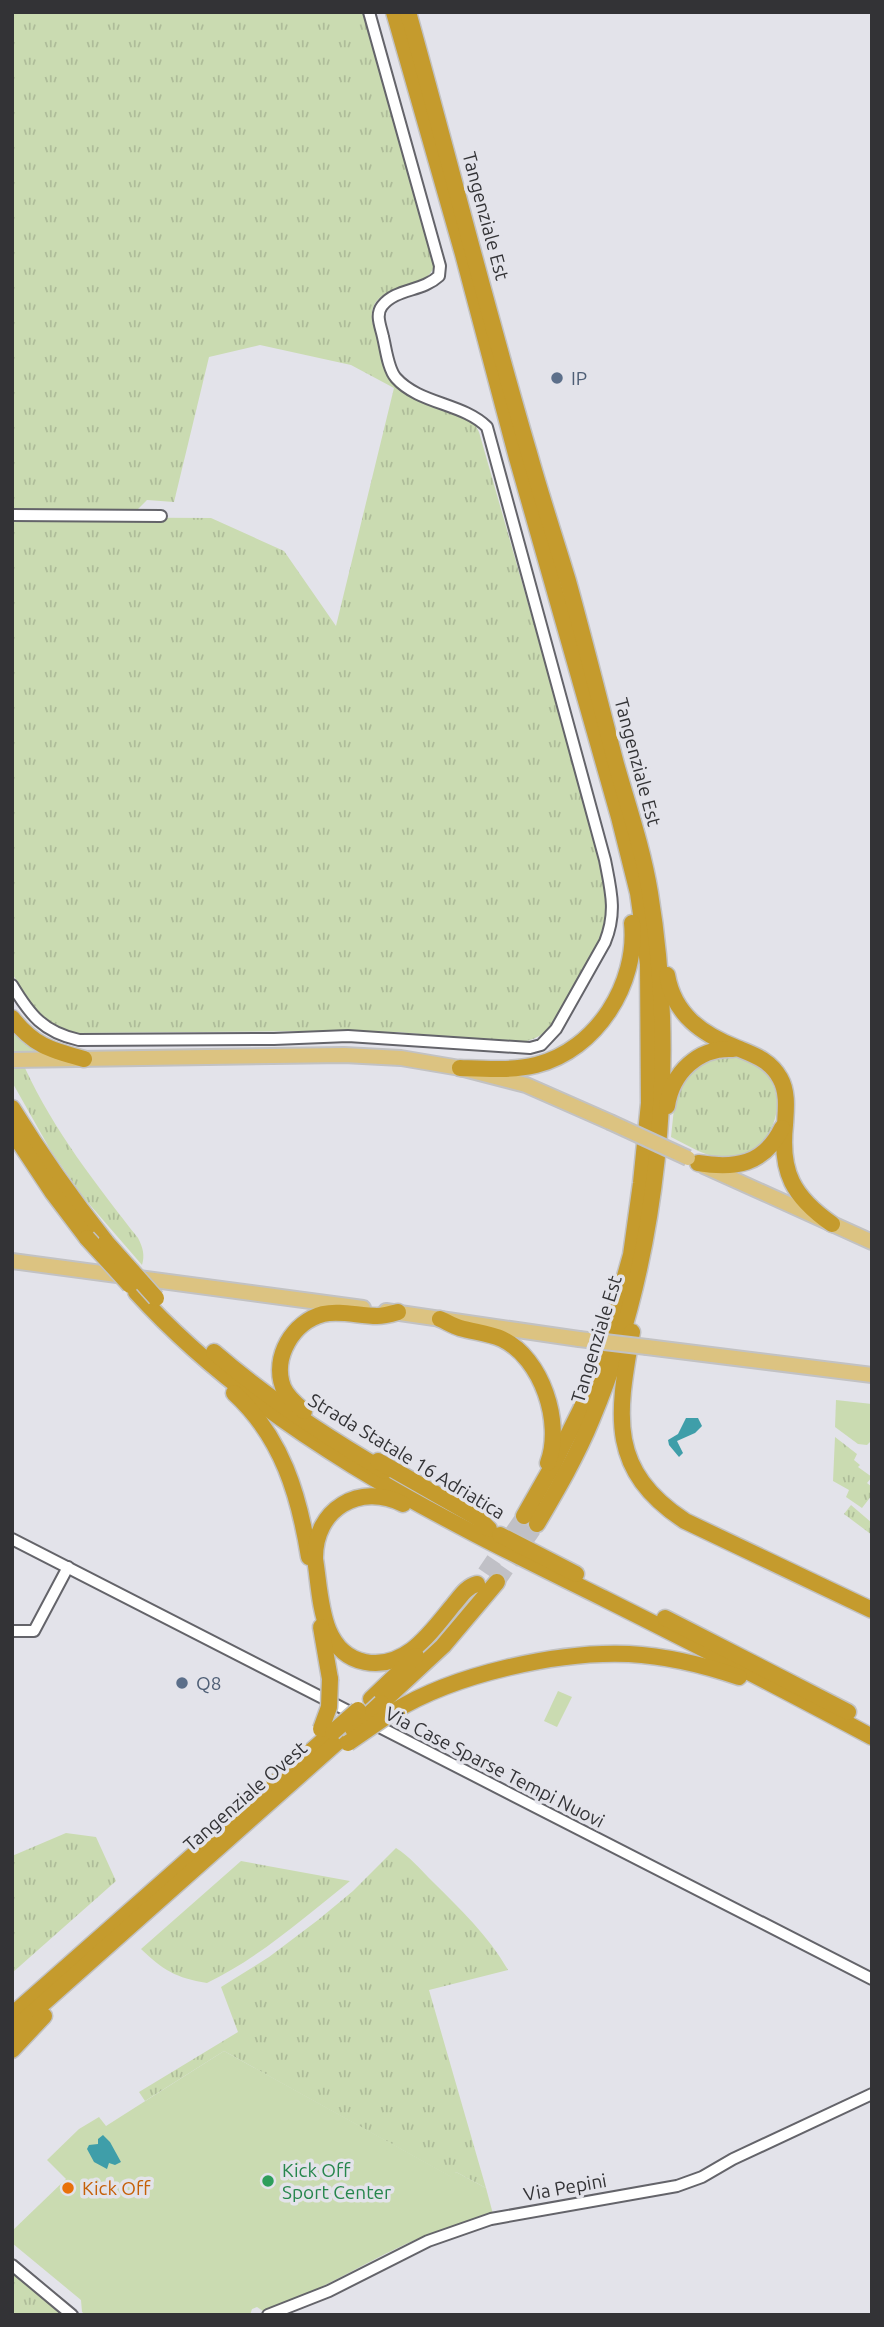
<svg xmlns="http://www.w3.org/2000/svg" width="884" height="2327" viewBox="0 0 884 2327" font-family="Ubuntu,sans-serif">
<defs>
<pattern id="grass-tufts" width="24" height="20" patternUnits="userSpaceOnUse" patternTransform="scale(1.75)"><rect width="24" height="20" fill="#cadbb1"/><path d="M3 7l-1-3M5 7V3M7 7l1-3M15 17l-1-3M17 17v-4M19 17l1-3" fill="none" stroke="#aebc99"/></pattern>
</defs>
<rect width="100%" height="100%" fill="#e3e3ea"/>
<g fill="url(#grass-tufts)">
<path d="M12,12H365L435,263C428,297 369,278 372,320C373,327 377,334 378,341C384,359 387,376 400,390L474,423L479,432L597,845C602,869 611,895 607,920C605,939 561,1016 547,1030C539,1038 529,1041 518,1043L397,1032L314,1031L74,1033C39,1021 30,1004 12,973V517L211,518L284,551L336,626L394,388L351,365L260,345L209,357L174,502L147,500L136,511L12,510Z"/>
<path d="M12,1023L40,1052H12Z"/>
<path d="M729,1054C740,1056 750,1059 759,1066C795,1095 773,1157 727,1158C707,1158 689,1146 671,1137L676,1089L697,1063Z"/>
<path d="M12,1064L22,1065L25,1068C54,1131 96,1184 138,1238C143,1248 145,1255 142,1265L84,1198L51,1151L12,1082Z"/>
<path d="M835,1437L857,1454L854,1460L860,1465L858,1467L872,1477L867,1483L872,1487V1495L862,1508L846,1497L849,1490L833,1481Z"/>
<path d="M851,1505L872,1523V1535L844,1514Z"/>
<path d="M66,1833L96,1837L116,1881L12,1973V1856Z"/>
<path d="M396,1848C409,1856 421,1870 433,1882C460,1909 488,1935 508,1970L429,1990L486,2188L456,2172L453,2178L224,2051L145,2101L139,2092L238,2032L221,1987L269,1957L318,1920L353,1891Z"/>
<path d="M241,1861L350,1881C305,1917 259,1958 207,1983C176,1978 163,1970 141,1949Z"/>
<path d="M12,2270L68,2315H12Z"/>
</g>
<g fill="#cadbb1">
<path d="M836,1400L872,1404V1440L867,1445L858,1444L835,1427Z"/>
<path d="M558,1691L572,1697L557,1727L544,1721Z"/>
<path d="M224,2051L452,2177L456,2172L486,2188L493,2214C463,2222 434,2231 406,2244C358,2266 314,2295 263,2311L257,2307L252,2309L250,2315H86L82,2312L81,2300L12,2243V2231L66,2179L47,2160L79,2129L99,2117L106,2126Z"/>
</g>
<g fill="#3f9ea9">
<path d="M686,1418H698L702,1426L695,1433L677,1441L683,1453L679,1457L669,1445L668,1440L678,1434Z"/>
<path d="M103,2135L110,2142L121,2162L115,2165L109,2163L107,2169L94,2162L87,2149L89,2145L98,2144V2139Z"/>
</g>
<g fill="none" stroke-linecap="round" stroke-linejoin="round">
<g stroke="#c0c0c6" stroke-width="16" stroke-dasharray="16 8" stroke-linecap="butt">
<path d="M485,1573L524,1516"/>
<path d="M497,1582L537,1524"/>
</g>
<defs>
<g id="minor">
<path d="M12,515L161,516"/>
<path d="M12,985C30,1015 43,1032 79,1040L274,1039L348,1036L530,1048L541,1045L556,1029L605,942C617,912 611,891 605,860L487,427C463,403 419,404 396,378C388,369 386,349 383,337C381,327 375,315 382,306C396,288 422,292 439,276L440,266L369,12"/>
<path d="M12,1539L872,1979"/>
<path d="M12,1631H34L68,1567"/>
<path d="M12,2265L72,2315"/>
<path d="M268,2315L329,2291L428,2241L491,2219L677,2186L702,2177L733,2159L872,2094"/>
</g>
<g id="major">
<path d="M12,1060L344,1055L401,1058L460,1068L526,1085L610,1122"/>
<path d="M704,1166L872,1242"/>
<path d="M12,1261L363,1308"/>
<path d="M386,1311L579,1339"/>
<path d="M647,1347L872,1375"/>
</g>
<g id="highway">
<path d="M394,12L463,254L517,458L619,817L638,893L648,964L649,1103L641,1183L631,1255L602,1358L581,1409L553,1465L524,1516"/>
<path d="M408,12C449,159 486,307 529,453C541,496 555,538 568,581C585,642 600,703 616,764C628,806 643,850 650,893C678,1064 659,1259 592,1419C577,1456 557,1490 537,1524"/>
<path d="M667,975C674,1015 702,1034 737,1048C754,1055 770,1060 780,1078C788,1092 786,1109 785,1125C780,1172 793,1197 832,1224"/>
<path d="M12,1018C34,1046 51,1050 84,1059"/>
<path d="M460,1068C485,1069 511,1071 536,1065C597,1050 638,983 632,923"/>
<path d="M667,1106C672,1073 698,1047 733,1049"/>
<path d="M12,1108C41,1155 72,1199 106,1242"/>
<path d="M12,1131L53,1193L87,1238"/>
<path d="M698,1163C735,1169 764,1165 782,1128"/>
<path d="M136,1292C262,1431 436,1516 603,1598C693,1643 783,1689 872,1737"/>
<path d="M440,1319C447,1322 453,1326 460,1328C474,1332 489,1333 502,1339C542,1358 563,1423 548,1463"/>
<path d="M632,1332C618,1413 606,1469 685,1521L872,1610"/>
<path d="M214,1352C267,1398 325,1436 385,1471"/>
<path d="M234,1393C282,1437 299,1495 309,1557"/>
<path d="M304,1411C297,1405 287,1397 283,1387C272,1357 293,1322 323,1314C340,1310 359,1316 377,1316C384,1316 391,1314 398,1312"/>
<path d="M378,1461L478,1518L489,1529"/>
<path d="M403,1504C360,1482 314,1509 315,1559C321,1594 319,1653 365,1662C406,1670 431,1632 454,1604C461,1596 466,1587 477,1584"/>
<path d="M500,1535L576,1574"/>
<path d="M665,1618L848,1712"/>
<path d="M321,1627L330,1679"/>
<path d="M388,1697L443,1646L497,1582"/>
<path d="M371,1699L416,1656"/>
<path d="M393,1712C454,1674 558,1651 629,1654C666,1656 704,1665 739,1677"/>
<path d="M12,2015L326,1738"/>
<path d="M12,2031L343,1737"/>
<path d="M12,2050L44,2016"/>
</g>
</defs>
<use href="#minor" stroke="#64646a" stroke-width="14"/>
<use href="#major" stroke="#c2c2c3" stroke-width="18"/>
<use href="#highway" stroke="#c2c2c3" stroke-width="19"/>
<use href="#minor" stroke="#fff" stroke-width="10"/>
<use href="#major" stroke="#dcc381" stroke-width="14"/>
<use href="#highway" stroke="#c59b2d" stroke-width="16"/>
<defs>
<g id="major-bridge">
<path d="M610,1122L688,1158"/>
<path d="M579,1339L647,1347"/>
</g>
<g id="highway-bridge">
<path d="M87,1238L130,1285"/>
<path d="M106,1242L156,1298"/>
<path d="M321,1729L329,1707L330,1679"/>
<path d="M353,1729L381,1703"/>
<path d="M333,1732L358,1710"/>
<path d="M348,1743L393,1712"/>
</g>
</defs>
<use href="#major-bridge" stroke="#c2c2c3" stroke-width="18" stroke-linecap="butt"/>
<use href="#highway-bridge" stroke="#c2c2c3" stroke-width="19" stroke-linecap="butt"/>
<use href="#major-bridge" stroke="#dcc381" stroke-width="14"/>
<use href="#highway-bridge" stroke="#c59b2d" stroke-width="16"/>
</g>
<g fill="#5c6f8a" stroke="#e3e3ea" stroke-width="2.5">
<circle cx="557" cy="378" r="7"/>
<circle cx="182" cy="1683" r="7"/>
</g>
<circle fill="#2e9e5b" stroke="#e3e3ea" stroke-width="2.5" cx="268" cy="2181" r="7"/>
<circle fill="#e8710a" stroke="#e3e3ea" stroke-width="2.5" cx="68" cy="2188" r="7"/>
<g text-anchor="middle" stroke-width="7" stroke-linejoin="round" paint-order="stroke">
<g font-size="19" fill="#333336" stroke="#e3e3ea">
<text transform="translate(486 216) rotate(75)" y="7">Tangenziale Est</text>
<text transform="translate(638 762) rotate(75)" y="7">Tangenziale Est</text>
<text transform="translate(596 1339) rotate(-73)" y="7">Tangenziale Est</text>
<text transform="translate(407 1456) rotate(31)" y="7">Strada Statale 16 Adriatica</text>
<text transform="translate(495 1767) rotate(27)" y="7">Via Case Sparse Tempi Nuovi</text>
<text transform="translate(245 1796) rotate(-41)" y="7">Tangenziale Ovest</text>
<text transform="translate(565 2187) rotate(-10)" y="7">Via Pepini</text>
</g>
<g font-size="19" fill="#4e5e75" stroke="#e3e3ea" text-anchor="start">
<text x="571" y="385">IP</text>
<text x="196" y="1690">Q8</text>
</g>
<g font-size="19" fill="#27864d" stroke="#e3e3ea" text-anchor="start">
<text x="282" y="2177">Kick Off<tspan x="282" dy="22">Sport Center</tspan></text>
</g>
<g font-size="19" fill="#c56008" stroke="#e3e3ea" text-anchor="start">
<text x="82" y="2195">Kick Off</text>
</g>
</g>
<rect width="884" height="2327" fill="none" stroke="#333336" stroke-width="28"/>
</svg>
